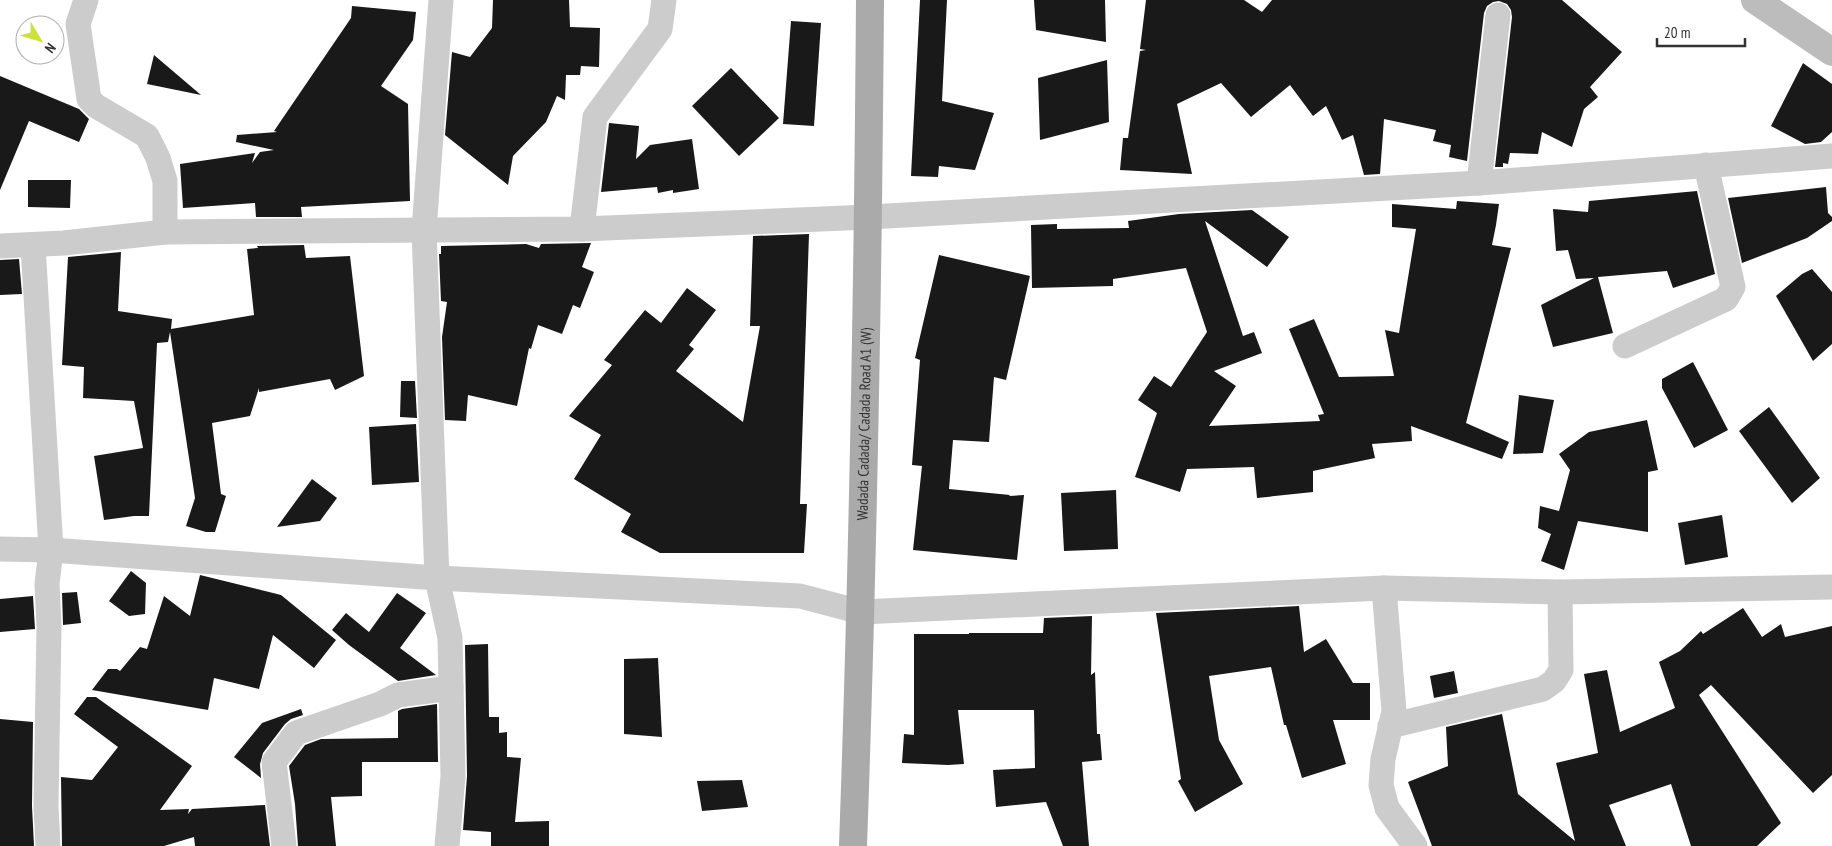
<svg xmlns="http://www.w3.org/2000/svg" width="1832" height="846" viewBox="0 0 1832 846" font-family="'PT Sans Narrow',sans-serif">
<rect width="100%" height="100%" fill="#fff"/>
<g fill="#191919">
<path d="M493,0H569L570,27L600,28L599,67L581,66L580,75H566L565,100L557,96L546,122L513,156L508,185L445,135L452,52L470,57L492,28Z"/>
<path d="M920,0H947L942,101L994,113L975,170L939,166L938,177L911,176Z"/>
<path d="M1034,0H1105L1106,42L1036,30Z"/>
<path d="M1146,0H1244L1262,12L1272,0H1562L1622,52L1590,87L1598,97L1584,109L1572,147L1542,132L1538,154L1510,153L1508,164L1503,163V167H1495L1512,17L1511,10L1507,4L1499,1L1493,2L1487,6L1484,13L1467,161L1449,157L1451,145L1433,141L1436,130L1384,119L1380,174L1364,175L1353,135L1342,140L1326,106L1313,116L1290,85L1251,117L1221,83L1177,104L1192,174L1120,170L1123,138H1128L1140,51L1146,50L1140,49Z"/>
<path d="M352,6L416,12L413,40L381,86L408,104L410,201L301,207L302,217H256L255,203L183,208L180,164L255,153L252,163L260,152L274,150L236,142L237,135L277,132L274,131L351,18Z"/>
<path d="M791,21L821,23L814,126L783,124Z"/>
<path d="M154,55L201,95L147,84Z"/>
<path d="M1107,60L1109,122L1040,140L1038,78Z"/>
<path d="M1803,63L1832,84V132L1821,142L1805,144L1771,126Z"/>
<path d="M731,68L779,118L739,156L692,106Z"/>
<path d="M0,76L79,109L89,119L79,142L29,121L0,190Z"/>
<path d="M609,123L639,126L636,159L650,145L692,139L699,189L673,193V190L658,193L657,187L601,192Z"/>
<path d="M28,180H71L70,208L28,207Z"/>
<path d="M1826,187L1828,213L1832,217V221L1807,238L1742,263L1728,198Z"/>
<path d="M1697,191L1715,274L1673,288L1667,271L1598,277L1613,333L1553,347L1541,305L1594,278L1576,279L1568,250L1556,251L1553,209L1588,212L1589,201Z"/>
<path d="M1457,201L1499,204L1496,225L1492,245L1511,248L1466,423L1509,442L1502,459L1411,426L1412,441L1372,444L1375,458L1313,471V492L1257,498L1254,467L1187,469L1180,492L1135,477L1157,413L1138,400L1154,376L1171,387L1207,332L1186,268L1113,279V286L1032,288L1031,225L1057,224V229L1129,228L1128,221L1179,214L1252,210L1289,237L1267,267L1205,221L1243,336L1254,332L1262,353L1214,371L1236,386L1209,426L1320,421L1318,415L1324,414L1289,329L1314,319L1339,377L1394,376L1385,330L1399,333L1416,229L1392,227V204L1456,209Z"/>
<path d="M809,234L800,504H807L804,553H660L621,532L631,514L574,479L601,435L569,416L612,365L604,360L645,310L661,323L687,288L716,310L689,345L694,349L676,371L743,422L760,326H750L753,236Z"/>
<path d="M591,243L582,267L594,272L580,308L573,305L562,334L538,325L531,349L529,348L517,406L468,395L466,421L445,420L442,337L447,302L441,301L439,254H441V246L526,244L539,248L541,244Z"/>
<path d="M304,245L306,258L350,256L364,376L335,390L330,379L259,392V388L250,416L212,423L221,494L226,496L215,532H206L186,526L195,498L170,332L168,342L157,343L149,516H134L104,520L94,456L143,448L134,401L83,398L84,367L62,365L68,257L121,252L118,311L172,319L171,329L254,315L247,249L258,248L257,246Z"/>
<path d="M939,255L1030,276L1006,380L994,377L989,442L953,440L949,489L1010,495L1009,496L1024,495L1017,560L913,550L922,466L912,465L920,360L915,358Z"/>
<path d="M19,259L22,294L0,295V260Z"/>
<path d="M1812,269L1832,292V344L1813,361L1776,296L1802,274Z"/>
<path d="M1693,362L1728,430L1694,448L1662,388V379Z"/>
<path d="M401,381H415L417,418L400,417Z"/>
<path d="M1519,395L1554,400L1543,453L1513,454Z"/>
<path d="M1769,407L1820,478L1792,503L1739,431Z"/>
<path d="M1647,420L1658,470L1648,472V532L1578,521L1564,570L1541,561L1551,534L1538,528L1540,506L1559,511L1570,470L1559,454L1589,432Z"/>
<path d="M416,424L419,482L372,485L369,427Z"/>
<path d="M312,479L337,498L320,521L277,527Z"/>
<path d="M1116,490L1118,549L1064,551L1061,493Z"/>
<path d="M1722,515L1728,557L1685,565L1678,523Z"/>
<path d="M131,571L146,583L145,614L129,616L109,601Z"/>
<path d="M200,575L281,595L336,640L314,668L273,635L259,689L214,678L208,710L92,690L108,669H117L120,671L140,647L147,649L164,596L190,616Z"/>
<path d="M77,592L81,623L63,625L62,593Z"/>
<path d="M397,593L426,613L400,648L436,675L398,681L349,645L332,630L346,613L369,632Z"/>
<path d="M33,596L35,629L0,632V599Z"/>
<path d="M1299,606L1304,652L1326,639L1353,683H1370V720H1333L1346,764L1302,778L1286,725H1284L1271,667L1209,676L1219,740L1243,784L1195,812L1178,781L1181,779L1156,613Z"/>
<path d="M1743,608L1762,637L1781,624L1785,637L1832,626V775L1813,793L1711,685L1699,695L1781,823L1757,846H1691L1671,784L1609,805L1626,846H1432L1408,782L1448,766L1446,727L1502,714L1518,794L1575,841L1556,763L1598,753L1584,674L1607,670L1620,732L1675,708L1659,662L1680,651L1701,631L1703,634Z"/>
<path d="M1092,616L1091,675L1095,672L1097,734H1100L1102,760L1082,762L1089,846H1063L1046,802L996,807L993,770L1035,768L1034,710H958L964,764L948,765L902,763L904,734L914,735V634H969V633H1043L1044,618Z"/>
<path d="M488,644L489,717H499V733L507,732V757L521,758L515,822L549,821V846H491V832L463,830L467,776L465,645Z"/>
<path d="M658,658L662,737L624,734V659Z"/>
<path d="M1454,671L1458,693L1434,698L1430,676Z"/>
<path d="M87,697H96L192,766L160,810L189,809L188,814L192,809L265,805L270,846H195L194,837L164,846H62L61,777L92,780L118,747L74,714Z"/>
<path d="M437,704L438,762H362V796L331,797L336,846H298L295,804L289,766L305,745L321,739L398,738V711L402,709Z"/>
<path d="M301,709L303,715L291,719L285,724L263,753L260,764L261,778L234,757L262,723Z"/>
<path d="M0,719L33,722L32,806L34,846H0Z"/>
<path d="M742,780L748,807L702,811L697,781Z"/>
</g>
<g fill="none" stroke-linecap="round" stroke-linejoin="round">
<g stroke="#ccc" stroke-width="25">
<path d="M86,0L78,24L89,99L96,106L147,136L158,158L165,181V232"/>
<path d="M441,0L424,230L437,578L450,638L453,776L447,846"/>
<path d="M1479,183L1498,15"/>
<path d="M582,229L595,117L660,29L664,0"/>
<path d="M33,245L51,550L47,584L49,626L46,806L48,846"/>
<path d="M0,246L64,243L165,232L582,229L869,217L1479,183L1832,156"/>
<path d="M1625,346L1726,299L1733,287L1706,165"/>
<path d="M0,549L51,550L437,578L800,596L861,612L1384,588L1560,592L1832,587"/>
<path d="M1384,588L1394,711L1383,759L1381,785L1387,808L1415,846"/>
<path d="M1390,726L1543,689L1554,681L1561,670L1560,592"/>
<path d="M284,846L274,762L296,733L380,704L398,695L451,688"/>
</g>
<path stroke="#bcbcbc" stroke-width="28" d="M1755,0L1832,52"/>
<path stroke="#aaa" stroke-width="28" id="s1" d="M853,846C863,564 868,282 870,0"/>
</g>
<g text-anchor="middle" stroke-width="5" stroke-linejoin="round" paint-order="stroke">
<g font-size="15" fill="#323232" stroke="#fff">
<text dy="5" stroke="none"><textPath href="#s1" startOffset="422">Wadada Cadada/ Cadada Road A1 (W)</textPath></text>
</g>
</g>
<g transform="translate(40 40) rotate(128)"><circle r="24" fill="#ffffff" stroke="#adadad"/>
<path d="M0-4L9 19L0 12L-9 19Z" fill="#cce23a"/>
<text y="-8" font-size="14" font-weight="bold" text-anchor="middle" fill="#323232">N</text>
</g>
<path d="M1657 38v8h88v-8" fill="none" stroke="#323232" stroke-width="2.5"/>
<text x="1664" y="38" font-size="15" fill="#323232" stroke="#ffffff" stroke-width="4" paint-order="stroke">20 m</text>
</svg>
